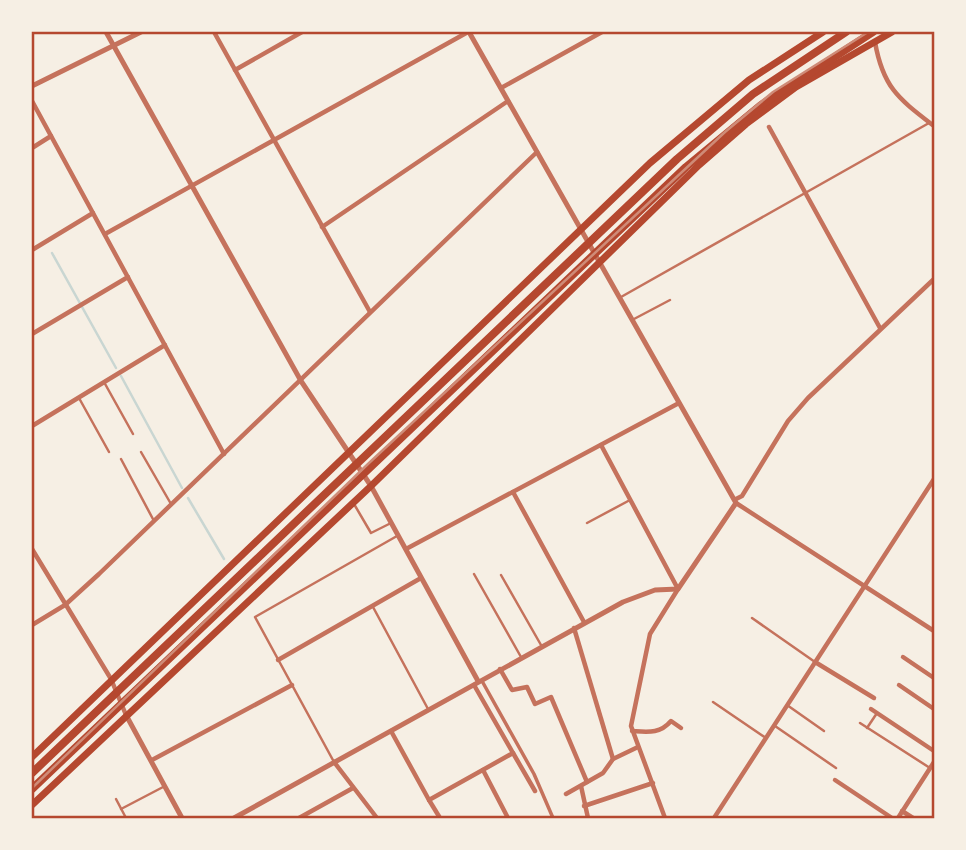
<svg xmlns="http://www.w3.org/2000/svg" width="966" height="850" viewBox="0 0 966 850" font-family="'DM Sans',sans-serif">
<rect width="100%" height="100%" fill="#f6efe4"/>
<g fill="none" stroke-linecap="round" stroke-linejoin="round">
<g stroke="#c9d6d2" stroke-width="2.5">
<path d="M52,253L116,368"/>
<path d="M121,376L182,488"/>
<path d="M188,498L224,559"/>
</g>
<g stroke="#c5725c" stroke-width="2.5">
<path d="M621,297L929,123"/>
<path d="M634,319L670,300"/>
<path d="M104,382L133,434"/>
<path d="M79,398L109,452"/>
<path d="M141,452L171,504"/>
<path d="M121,459L154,521"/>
<path d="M354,504L371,533L391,523"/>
<path d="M587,523L630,500"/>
<path d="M474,574L521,657"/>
<path d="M501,575L541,645"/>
<path d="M373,607L428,709"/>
<path d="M752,618L815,662"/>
<path d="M713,702L766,738"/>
<path d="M787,705L824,731"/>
<path d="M860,723L930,768"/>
<path d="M775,726L836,768"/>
<path d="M867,728L877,713"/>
<path d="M334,762L255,617L397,536"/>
<path d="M116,799L126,818"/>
<path d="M121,809L165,786"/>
</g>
<path stroke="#c5725c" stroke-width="3.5" d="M482,681L534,774L553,818"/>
<g stroke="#c5725c" stroke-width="4.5">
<path d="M214,32L370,312"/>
<path d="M875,42C883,88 899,99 934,126"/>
<path d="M235,70L302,32"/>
<path d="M501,88L602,32"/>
<path d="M32,101L224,454"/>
<path d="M769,127L880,328"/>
<path d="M32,148L51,136"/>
<path d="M322,227L508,101"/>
<path d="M105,234L468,32"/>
<path d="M32,250L93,213"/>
<path d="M32,334L128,277"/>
<path d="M32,426L165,345"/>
<path d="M601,445L678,589L650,634L631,726L665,818"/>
<path d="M513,492L584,622"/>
<path d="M736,499L742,496L788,421L808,398L934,279"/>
<path d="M736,503L934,631"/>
<path d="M32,549L111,679L126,715"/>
<path d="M406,549L679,403"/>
<path d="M32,625L65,605L99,574L537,152"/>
<path d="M574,628L613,759"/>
<path d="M903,657L934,678"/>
<path d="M278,660L421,578"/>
<path d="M815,662L874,698"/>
<path d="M500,669L512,690L527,687L535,704L551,697L587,782"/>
<path d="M899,685L934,709"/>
<path d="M871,709L934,751"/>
<path d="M391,731L429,800L513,753L474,685"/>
<path d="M632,731C648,732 660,734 671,721L681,728"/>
<path d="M513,753L535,791"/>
<path d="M152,760L292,685"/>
<path d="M334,762L377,818"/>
<path d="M483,770L508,818"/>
<path d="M835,780L892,818"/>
<path d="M581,786L588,818"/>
<path d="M566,794L603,773L613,759L638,747"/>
<path d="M429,800L440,818"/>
<path d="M584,806L653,783"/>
<path d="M902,811L913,818"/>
<path d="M299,818L353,788"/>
<path d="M714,818L934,479"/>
<path d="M898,818L934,762"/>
</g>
<g stroke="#c5725c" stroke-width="5">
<path d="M106,32L301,381L371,486L478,681"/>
<path d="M32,86L141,32"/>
<path d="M126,715L182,818"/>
<path d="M234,818L623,602L655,590L678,589L736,503L469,32"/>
</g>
<g stroke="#b5482f" stroke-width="7">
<path d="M32,757L650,163L749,80L823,32"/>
<path d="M32,805L371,486L699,165L746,124L796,87L892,32"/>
</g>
<g stroke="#b5482f" stroke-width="8">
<path d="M32,773L677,159L753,94L846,32"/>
<path d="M32,789L686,167L761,105L873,32"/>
</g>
<path stroke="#cf8b77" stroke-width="2.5" d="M32,788L369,463L725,132L773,92L868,32"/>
</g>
<rect width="966" height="850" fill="none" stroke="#f6efe4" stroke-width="66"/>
<rect x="33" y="33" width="900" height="784" fill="none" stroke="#b5482f" stroke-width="2.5"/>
</svg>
